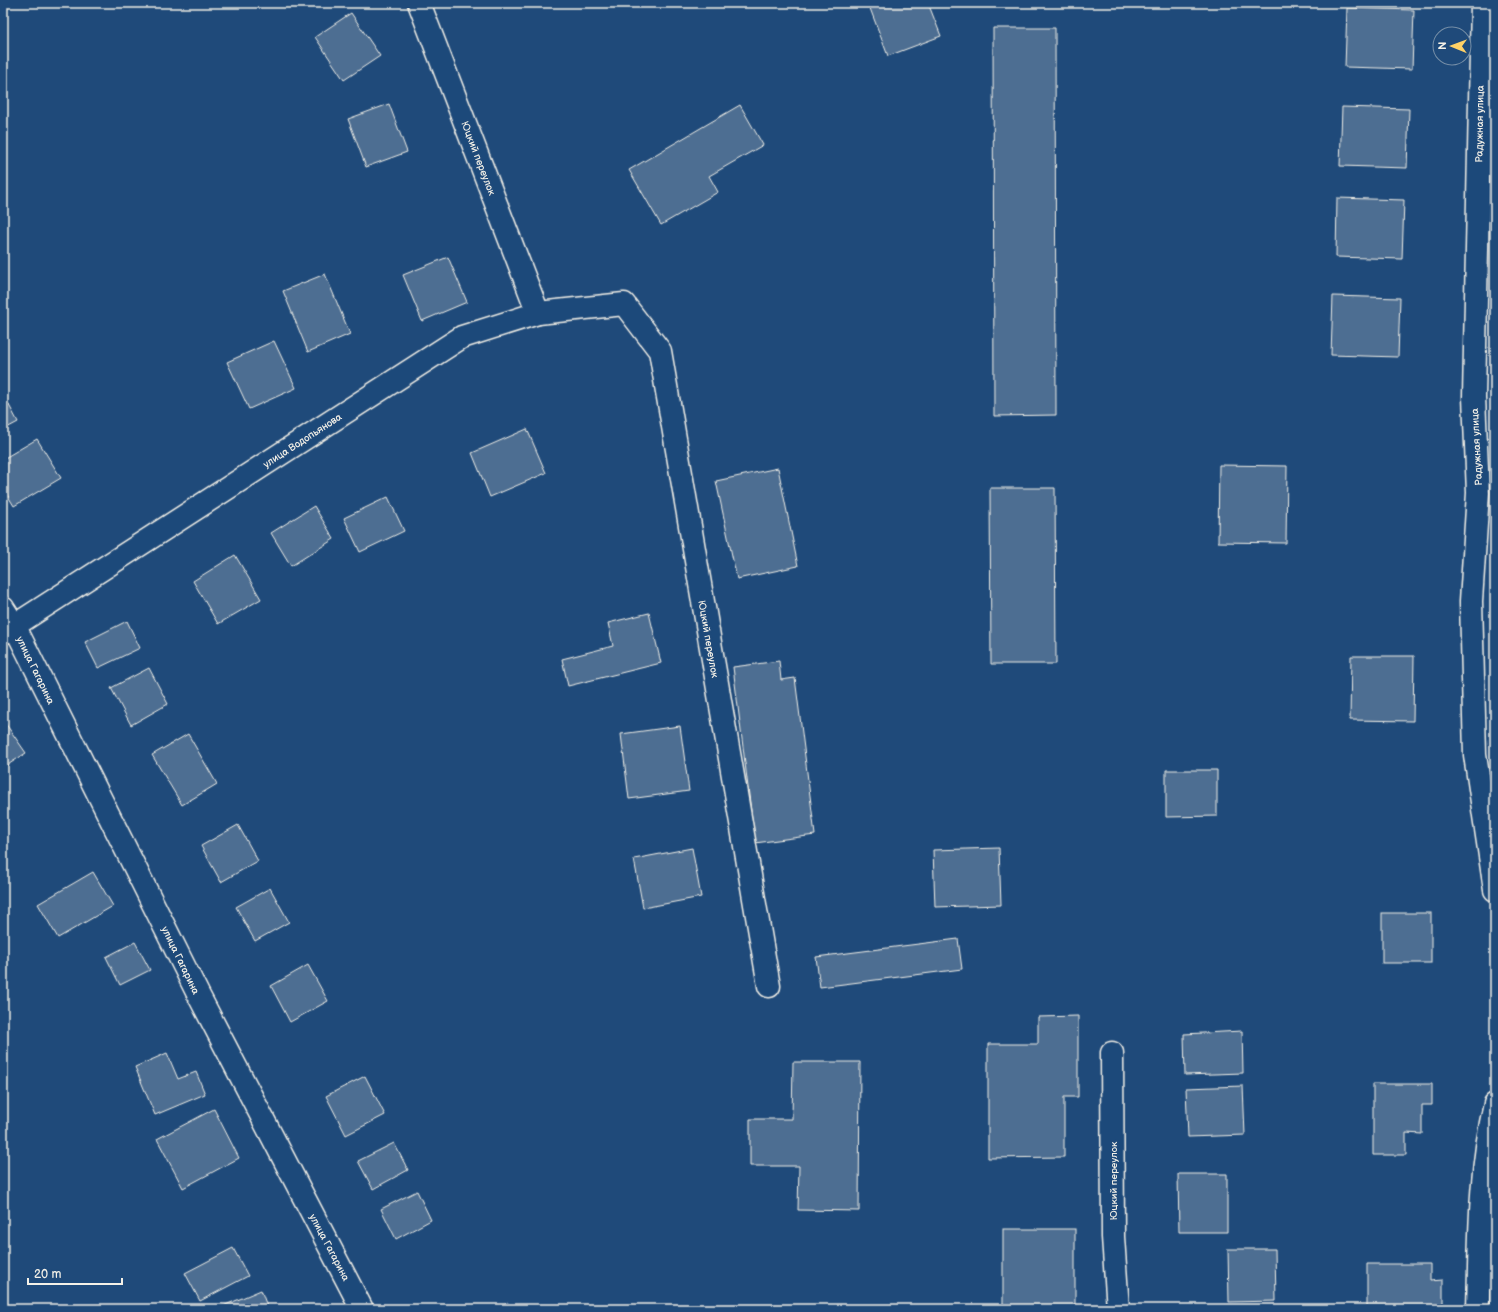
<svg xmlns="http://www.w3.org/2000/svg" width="1498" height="1312" viewBox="0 0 1498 1312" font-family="'Balsamiq Sans',sans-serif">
<rect width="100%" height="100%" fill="#1f4a7a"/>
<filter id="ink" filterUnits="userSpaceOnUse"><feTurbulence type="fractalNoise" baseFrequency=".025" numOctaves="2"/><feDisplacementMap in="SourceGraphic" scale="8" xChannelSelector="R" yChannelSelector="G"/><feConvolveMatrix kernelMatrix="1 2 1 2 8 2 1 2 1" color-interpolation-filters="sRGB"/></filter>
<g filter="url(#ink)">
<g fill="#4d6e92" stroke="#f4f1e8">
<path d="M868,3H928L941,36L888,56Z"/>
<path d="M1347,8L1414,10L1412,69L1345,67Z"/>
<path d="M351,13L380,56L344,80L315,37Z"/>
<path d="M993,28H1055L1056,415L994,416Z"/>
<path d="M389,104L407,152L366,167L348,119Z"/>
<path d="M740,105L763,145L709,176L718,192L661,225L629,170Z"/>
<path d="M1342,107L1409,109L1407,168L1340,166Z"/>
<path d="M1337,198L1404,200L1402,259L1336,257Z"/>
<path d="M448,257L467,302L422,321L403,275Z"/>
<path d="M325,274L350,334L308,352L283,291Z"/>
<path d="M1333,296L1400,298L1398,357L1331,355Z"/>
<path d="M274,341L296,388L249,409L227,362Z"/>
<path d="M3,394L18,422L3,430Z"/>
<path d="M527,429L546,473L490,497L472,453Z"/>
<path d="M37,439L61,478L14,506L3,488V459Z"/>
<path d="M1219,465L1287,466L1286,543L1218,542Z"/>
<path d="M778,468L798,566L737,579L716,481Z"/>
<path d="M990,488H1055L1056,664H991Z"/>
<path d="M388,497L404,531L360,552L344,518Z"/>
<path d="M314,506L334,539L291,566L271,533Z"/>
<path d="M235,555L261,599L218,624L193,581Z"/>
<path d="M649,613L661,663L568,686L562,659L613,646L608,623Z"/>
<path d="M127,621L140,648L98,668L85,642Z"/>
<path d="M1351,656H1414L1413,721L1350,720Z"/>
<path d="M779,661L781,680L795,678L815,835L755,843L733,667Z"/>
<path d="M149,668L168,704L131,725L111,688Z"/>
<path d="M3,720L26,753L3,768Z"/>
<path d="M680,726L689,791L629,799L621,734Z"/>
<path d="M188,734L217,784L182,805L152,755Z"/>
<path d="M1166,770H1217V816L1166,817Z"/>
<path d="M238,825L258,861L221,882L201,846Z"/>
<path d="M692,848L701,897L643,908L634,859Z"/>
<path d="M999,848L1001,905L935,907L933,850Z"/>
<path d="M93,872L113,906L58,938L38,904Z"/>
<path d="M270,888L289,922L255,941L236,907Z"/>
<rect x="1382" y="913" width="49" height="50"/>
<path d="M958,939L962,969L820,987L816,957Z"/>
<path d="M135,942L150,970L120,985L106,957Z"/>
<path d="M308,965L328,1001L290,1022L271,986Z"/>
<path d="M1078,1016V1097H1064V1157L988,1158V1044H1038V1017Z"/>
<path d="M1242,1031L1243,1073L1185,1075L1184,1034Z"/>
<path d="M167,1053L178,1079L196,1072L205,1094L155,1115L135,1067Z"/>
<path d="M793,1062H860L859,1211L798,1210L799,1166H750V1119H792Z"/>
<path d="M365,1076L385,1115L346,1135L326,1096Z"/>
<path d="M1373,1084H1432V1105H1422V1134L1406,1133V1155H1373Z"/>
<path d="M1243,1086L1245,1135L1188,1137L1186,1088Z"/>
<path d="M214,1109L239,1158L183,1188L157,1139Z"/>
<path d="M394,1143L408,1170L373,1189L358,1161Z"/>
<path d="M1178,1174H1227V1232H1179Z"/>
<path d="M417,1191L431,1220L396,1239L381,1209Z"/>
<rect x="1003" y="1229" width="72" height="80"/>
<path d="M233,1248L248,1276L200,1301L185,1273Z"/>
<path d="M1228,1249H1275L1276,1301L1229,1302Z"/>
<path d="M1367,1264H1430V1281L1443,1280V1309H1367Z"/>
<path d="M261,1290L268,1309H216Z"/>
<path d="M508,1303L511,1309H495Z"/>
</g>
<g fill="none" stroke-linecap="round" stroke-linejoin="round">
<defs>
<g id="street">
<path d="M419,3L538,313"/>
<path d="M1482,3L1474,397L1478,493L1471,601L1475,755L1495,890"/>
<path d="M3,608L14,625L199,996L362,1309"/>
<path d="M3,633L462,337L538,313L624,304L660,351L769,986"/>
<path d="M1112,1053L1113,1237L1118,1309"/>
<path d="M1478,1309C1480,1241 1479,1171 1495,1104"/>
</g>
</defs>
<use href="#street" stroke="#f4f1e8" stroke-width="25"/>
<use href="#street" stroke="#1f4a7a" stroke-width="22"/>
</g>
</g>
<g text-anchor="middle" stroke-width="4" stroke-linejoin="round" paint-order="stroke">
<g font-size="10" fill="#f4f1e8" stroke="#1f4a7a">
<text transform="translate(1479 124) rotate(-89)" y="4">Радужная улица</text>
<text transform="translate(479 158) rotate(69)" y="4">Юцкий переулок</text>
<text transform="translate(302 440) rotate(-33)" y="4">улица Водопьянова</text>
<text transform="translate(1476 447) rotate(-93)" y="4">Радужная улица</text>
<text transform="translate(709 639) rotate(80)" y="4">Юцкий переулок</text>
<text transform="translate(36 670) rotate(64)" y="4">улица Гагарина</text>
<text transform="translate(181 960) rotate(64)" y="4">улица Гагарина</text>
<text transform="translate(1113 1181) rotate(-90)" y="4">Юцкий переулок</text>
<text transform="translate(330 1247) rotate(62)" y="4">улица Гагарина</text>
</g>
</g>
<rect width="1498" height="1312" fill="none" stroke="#1f4a7a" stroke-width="16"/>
<rect x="8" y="8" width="1482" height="1296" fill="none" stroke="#f4f1e8" stroke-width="1.5" filter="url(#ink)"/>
<g transform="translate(1452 46) rotate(271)"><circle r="19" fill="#1f4a7a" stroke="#748da6"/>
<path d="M0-3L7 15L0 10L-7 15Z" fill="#ffd166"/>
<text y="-6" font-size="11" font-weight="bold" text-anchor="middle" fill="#f4f1e8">N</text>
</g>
<path d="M28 1278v6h94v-6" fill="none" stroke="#f4f1e8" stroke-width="2"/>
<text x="34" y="1278" font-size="12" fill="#f4f1e8" stroke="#1f4a7a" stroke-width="3" paint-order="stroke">20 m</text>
</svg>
